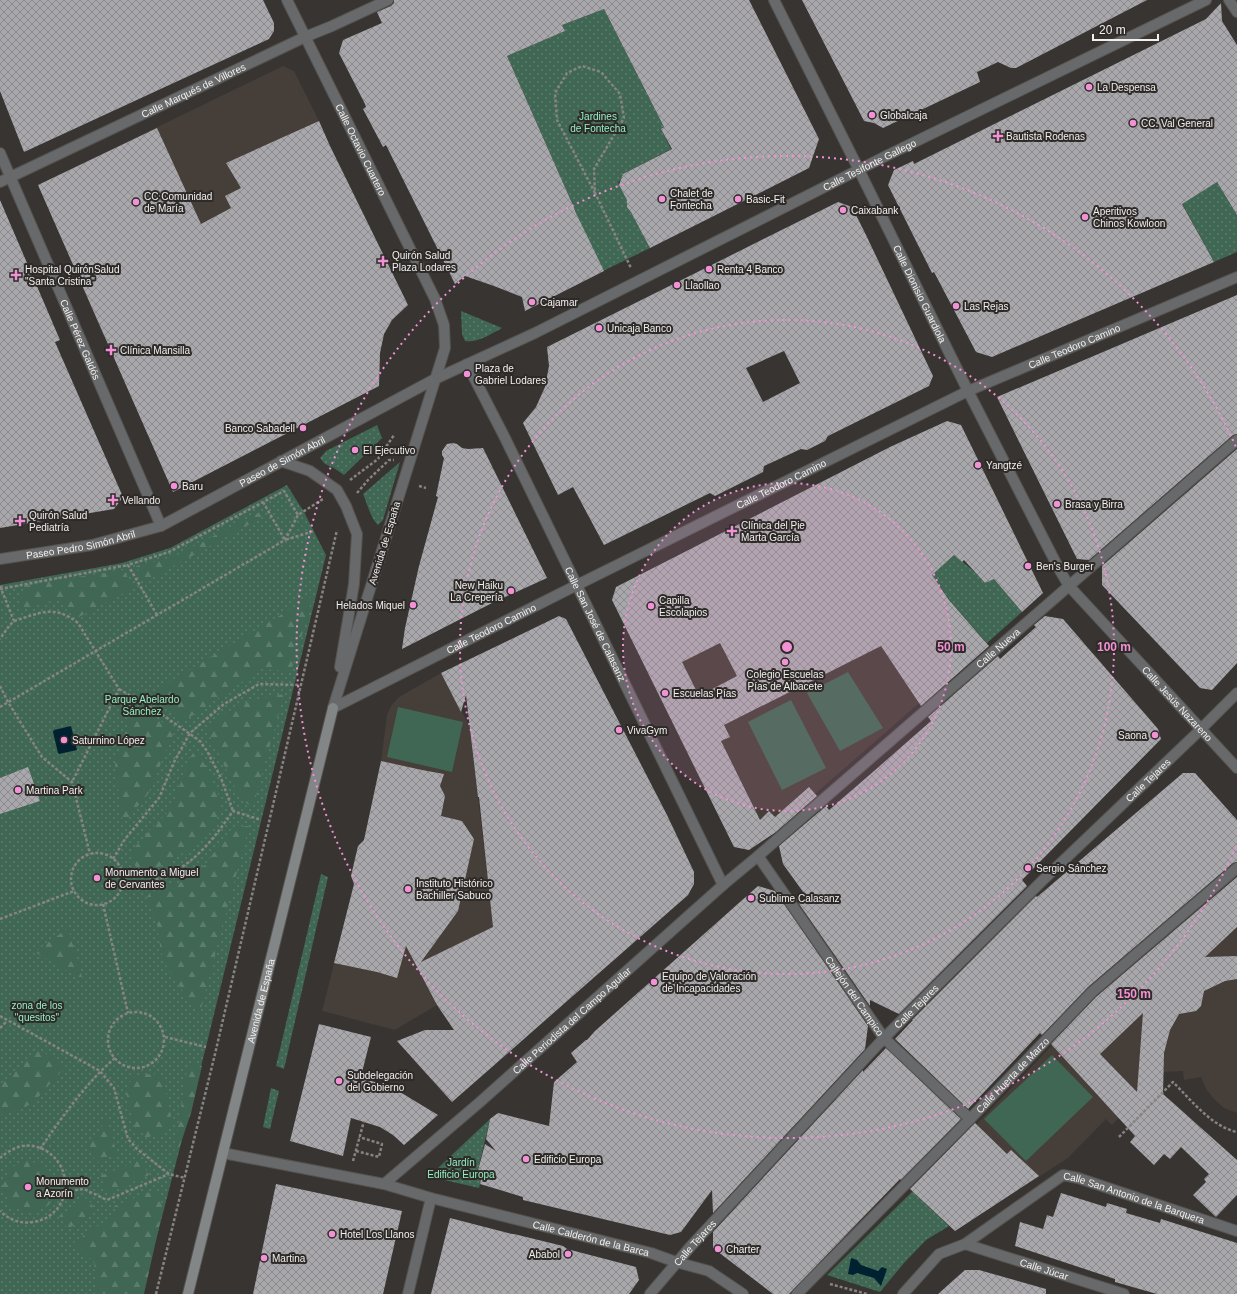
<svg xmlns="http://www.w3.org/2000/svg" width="1237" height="1294" viewBox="0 0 1237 1294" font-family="Arial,sans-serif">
<defs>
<pattern id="green-dots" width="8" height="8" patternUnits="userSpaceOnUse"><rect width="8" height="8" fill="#406753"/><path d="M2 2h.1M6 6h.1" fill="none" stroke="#5c7d6c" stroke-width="1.8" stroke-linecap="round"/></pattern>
<pattern id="forest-firs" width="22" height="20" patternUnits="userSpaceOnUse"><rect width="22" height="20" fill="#406753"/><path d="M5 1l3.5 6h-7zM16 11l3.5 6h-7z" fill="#5c7d6c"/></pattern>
<pattern id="building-cross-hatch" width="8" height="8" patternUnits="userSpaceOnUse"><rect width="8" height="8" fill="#a8a7ab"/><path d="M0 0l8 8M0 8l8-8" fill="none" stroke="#8c8a8d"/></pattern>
</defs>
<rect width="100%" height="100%" fill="#373431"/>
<g fill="#463e38">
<path d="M283,66L294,71L319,121L330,146L225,196L231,208L150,316L104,337L38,185Z"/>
<path d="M665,562L681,593L931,575L941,684L815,794L734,847L612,600L616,587Z"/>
<path d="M441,673L467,721L470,730L497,958L437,1005L395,1030L322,1011L355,881L352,879L351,875L358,846L363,845L381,761L387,715L391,706L399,697Z"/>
<path d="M1237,878V1113L1224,1108L1214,1099L1206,1089L1201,1077L1184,1080L1183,1071L1163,1072L1112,1125L1106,1119L1068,1158L955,1231L918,1197L913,1191L1096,999Z"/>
</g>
<g fill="url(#green-dots)">
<path d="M604,9L664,127L661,129L671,149L623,174L621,180L618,182L622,191L628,189L627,206C635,214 644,237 650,248L603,271L575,211V210L507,56L565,31L562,25Z"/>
<path d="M1217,182L1237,215V252L1214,262L1182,203Z"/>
<path d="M461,311L502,328C491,334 478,343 465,341L462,334Z"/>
<path d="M377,425L382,438L344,475L334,468L325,464L320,458L326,451Z"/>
<path d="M400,462L383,520L378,525C371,519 367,503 363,494Z"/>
<path d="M287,485L304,512L326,555L206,1047L142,1294H0V585L122,563L170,548Z"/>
<path d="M954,555L975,572L985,583L994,579L1022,612L987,643L951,602L932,575Z"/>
<path d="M321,874L328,877L284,1069L276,1066Z"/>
<path d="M271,1088L279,1091L270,1129L263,1127Z"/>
<path d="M490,1119L476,1178L481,1180L479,1188L440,1179L435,1175L436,1170L438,1168Z"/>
<path d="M913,1191L918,1197L949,1226L926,1240L904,1263L880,1292L827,1275Z"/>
</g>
<g fill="url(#forest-firs)">
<path d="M262,511L264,516L145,582L136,566L173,557Z"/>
<path d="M124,570L133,588L79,617L58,600L19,609L24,585Z"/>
<path d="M314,595L291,671L261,669L184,721L146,696Z"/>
<path d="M284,694L253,807L241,800L208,732C227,704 254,700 284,694Z"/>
<path d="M134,705L175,730L148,794L123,824L115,764Z"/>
<path d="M196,748C201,757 218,789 219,798C220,805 219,815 216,822C208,837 167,867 150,870C147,871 142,871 138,871L129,854L150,830L168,812L174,801L190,758Z"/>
<path d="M249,826L199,1016L164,962L160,946L157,924L147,897L149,894L181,882L204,866L233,827Z"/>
<path d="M68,928L83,980L35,952Z"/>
<path d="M38,1049L66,1066L32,1104L2,1115L0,1111V1085Z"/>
<path d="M188,1063L202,1066L191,1113L175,1160L173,1159Z"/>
<path d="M154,1073L155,1076L158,1075L159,1079L163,1078L173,1127L165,1128L166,1133L144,1138L143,1133L136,1134L125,1088L130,1086L129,1082L132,1081L131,1078Z"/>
<path d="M107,1119L117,1154L96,1163L88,1146Z"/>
<path d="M28,1160L47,1167L56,1185L49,1205L31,1213L11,1206L2,1188L10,1168Z"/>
<path d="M140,1160L149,1175L108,1193L100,1176Z"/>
<path d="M157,1189L163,1209L144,1294H97L94,1262L73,1243L117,1213L114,1206Z"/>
<path d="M87,1198L96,1211L68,1229L59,1216Z"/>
</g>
<g fill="#406753">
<path d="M848,672L883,728L840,751L807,693Z"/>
<path d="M791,700L826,768L782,790L748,722Z"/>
<path d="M398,707L463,722L452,772L387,757Z"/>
<path d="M1052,1055L1093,1097L1026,1161L984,1119Z"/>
</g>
<g fill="#002130">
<path d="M71,726L77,750L59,754L58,753L53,732L54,730Z"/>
<path d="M851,1258L857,1260L861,1265L878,1271L882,1267L887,1269L881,1286L874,1278L857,1273L853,1275L848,1274Z"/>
</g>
<g fill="url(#building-cross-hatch)" fill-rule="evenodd">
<path d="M0,0H263L274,23V31L269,39L24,152L0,91Z"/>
<path d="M394,0H749L819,139L809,168L650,248L631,212L627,207V200L619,185L623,174L672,149L661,129L664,127L604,9L562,25L565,31L507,56L575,210V211L604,271L525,311L522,297L494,286L465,276L455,284L386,145L383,147L363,109L366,107L365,104L339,53L343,40L382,23L377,12L391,6L394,3Z"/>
<path d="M802,0H1147L1016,68H1011L998,62L977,72L980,82L883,128L874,123L864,121Z"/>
<path d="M1221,3L1222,21L1237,45V215L1217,182L1182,204L1214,262L992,357L976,352L934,272L932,273L888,185L894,170L913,161L914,164L1206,19Z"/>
<path d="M319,121L330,146L408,305L392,320L384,334L380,353L379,386L173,492L38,185L157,128L201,224L231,208L225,196L241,188L226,163Z"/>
<path d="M0,200L60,340L55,342L123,497L114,509L0,528Z"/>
<path d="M838,202L852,207L866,235L933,376L929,386L828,436L825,441L807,450L801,449L764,466L763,472L715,496L710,493L604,545L573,487L558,495L523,423L536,407L545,387L549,366L547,347ZM784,351L800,383L763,402L746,368Z"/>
<path d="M1237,295V434L1233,435L1089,560L1077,559L997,397Z"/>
<path d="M947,421L961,425L1043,593L1022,612L994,579L985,583L964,560L962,562L954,555L932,575L949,600L989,646L921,706L881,646L724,725L730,737L721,741L760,820L769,811L775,817L809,787L817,796L776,832L749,850L734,847L612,600L616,587L890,447ZM720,643L737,676L699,696L682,662Z"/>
<path d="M453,443L457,444L462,448L468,449L483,448L547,578L494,602L402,649L405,628L419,566L438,497L436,496L444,458L442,455V451L447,444Z"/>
<path d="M1237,449V663L1212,690L1200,688L1102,585V566Z"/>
<path d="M559,616L566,619L667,815L694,872V884L688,895L452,1102L397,1041L425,1030H454L437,1005L406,946L397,978L377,972L334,963L354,884L351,876L358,846L364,840L381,761L422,770L444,774L440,786L445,796L441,816L462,821L474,839L458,911L421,962L493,927L479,797H478L466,695L461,712L441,673Z"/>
<path d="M1045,616L1063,619L1158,729L1161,739L1022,880L1027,886L899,1014L870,1000V1006L795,898L811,903L783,864L779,846L826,806L829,810L874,771L931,721L928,717L998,656L1000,659L1036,627L1034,625Z"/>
<path d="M28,767L40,801L0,814V778Z"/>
<path d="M1183,773H1195L1237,820V862L1233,863L1088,987L1042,1035L1040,1033L968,1109L895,1039L913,1020H912L1036,896L1037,897Z"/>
<path d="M1237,877V927L1205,957L1237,956V979L1225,981L1204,991L1201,1006L1196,1011L1179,1014L1170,1030L1164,1053L1163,1094L1237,1160V1195L1216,1217L1193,1195L1206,1182L1204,1179L1209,1174L1181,1147L1170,1159L1164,1154L1154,1165L1130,1142L1135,1136L1051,1044L1096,997ZM1143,1013L1137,1092L1100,1054Z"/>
<path d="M758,886L775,891L868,1026L865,1049L713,1213L712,1190L681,1232L670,1235L523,1200V1197L480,1184L481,1180L476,1178L485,1144L496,1151L486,1139L490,1119L498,1113L549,1126L554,1082L577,1062L571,1053L586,1040H587L595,1031Z"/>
<path d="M319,1024L371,1037L359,1084L364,1079L385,1085L386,1086L400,1092L438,1115L404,1145L393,1135L380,1127L351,1118L343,1156L290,1141Z"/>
<path d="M886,1048L961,1119L901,1180L900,1179L789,1294H773L713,1248V1232L863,1070V1072Z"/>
<path d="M975,1123L1007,1154L1011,1150L1039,1176L955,1231L910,1189Z"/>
<path d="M276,1184L402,1211L383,1294H253Z"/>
<path d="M1061,1193L1106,1207L1107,1203L1127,1209L1126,1213L1160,1223L1161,1219L1237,1243V1294H1157L1115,1282V1279L1015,1246L1020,1222L1043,1229L1047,1215L1053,1217Z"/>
<path d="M450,1218L512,1234H514L563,1246L567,1249L636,1267L639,1280L629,1294H431Z"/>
<path d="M965,1270H979L1046,1289V1294H938Z"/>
</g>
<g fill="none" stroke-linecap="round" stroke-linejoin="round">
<defs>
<g id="street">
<path id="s1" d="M287,0L435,299L444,325L445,348L333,708"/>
<path id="s2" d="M774,0L859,170L968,391L1059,569L1069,586L1237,768"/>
<path d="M1229,0L1237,12"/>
<path id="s3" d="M0,153L161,526"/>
<path id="s4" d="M0,182L305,37L332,26L388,0"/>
<path id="s5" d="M467,364L505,438L723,885"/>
<path d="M281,461L310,471L337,490L346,506L357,534L354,584L340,667"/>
<path id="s6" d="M0,559L92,545L161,526L435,379L535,333L888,155L1206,0"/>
<path id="s7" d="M333,708L577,585L968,391L1237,277"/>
<path d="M1205,725L1237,693"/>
<path id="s8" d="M758,856L884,1038L970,1119"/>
<path id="s9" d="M223,1153L384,1184L431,1198L651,1253L676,1262L709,1271L743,1294"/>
<path id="s10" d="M384,1184L480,1102L723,885L758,856L1237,440"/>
<path id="s11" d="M965,1244L1124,1294"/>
<path d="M408,1294L431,1198"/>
<path id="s12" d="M650,1294L691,1246L884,1038L1042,881L1197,733"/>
<path id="s13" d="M797,1294L970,1119L1092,992L1237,868"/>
<path id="s14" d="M903,1294L939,1254L965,1244L1063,1175L1078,1178L1237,1231"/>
</g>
<g id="secondary">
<path id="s15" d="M188,1294L333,708"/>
</g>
</defs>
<use href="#street" stroke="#55524f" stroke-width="12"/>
<use href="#secondary" stroke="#55524f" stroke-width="12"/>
<g stroke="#868482" stroke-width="2.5" stroke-dasharray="3 2" stroke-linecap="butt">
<path d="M595,193L557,120L555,93L567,73L582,66L601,72L620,94L624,118L594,169L595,193L631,268"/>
<path d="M350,480L378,459L394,435"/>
<path d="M419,486L426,488"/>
<path d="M357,493L368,480L389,460H394"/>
<path d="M263,502L285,540L314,531"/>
<path d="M0,586L14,621L9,626L0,639"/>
<path d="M0,589L128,565"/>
<path d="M157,615L128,565L169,552L284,491L298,515"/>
<path d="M14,621C40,613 54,604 78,623L119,689L72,782"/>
<path d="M0,686L8,702L42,757L72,782L90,854"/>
<path d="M119,689L157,711L200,741L207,751L221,778L233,811"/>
<path d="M0,707L285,540L298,515L323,499"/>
<circle cx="97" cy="879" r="26"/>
<path d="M113,859L125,839L159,798L174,762L190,733L224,704L259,684L301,685"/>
<path d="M121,885C130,884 140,884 149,882C189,871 211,843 233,811L261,820"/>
<path d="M103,904L128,1013"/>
<path d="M0,919L74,891"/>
<circle cx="136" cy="1040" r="28"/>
<path d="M0,1016L100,1071L114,1088L128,1139L137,1149L169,1174L185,1178"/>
<path d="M0,1028L7,1021"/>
<path d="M165,1037L206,1047"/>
<path d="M1119,1137L1173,1082C1190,1099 1212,1127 1237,1132"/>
<path d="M40,1149C62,1117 86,1083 115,1058"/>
<path d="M356,1151L379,1157L382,1144L359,1137"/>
<path d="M0,1158C6,1153 13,1148 22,1146C57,1141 80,1185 55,1211C49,1217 42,1221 33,1222C21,1224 9,1220 0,1211"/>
<path d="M353,1161L364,1121"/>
<path d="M65,1191L84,1189L107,1200L169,1174"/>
<path d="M830,1284L867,1294"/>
<path d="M156,1294L215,1054L337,530"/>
</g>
<use href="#street" stroke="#67696a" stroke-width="10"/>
<use href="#secondary" stroke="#838687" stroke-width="10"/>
</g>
<circle cx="787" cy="647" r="164" fill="#f391d6" fill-opacity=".12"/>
<g fill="none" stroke="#f391d6" stroke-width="2" stroke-dasharray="2 4">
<circle cx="787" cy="647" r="164"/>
<circle cx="787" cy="647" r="327"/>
<path d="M1236 847A491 491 0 1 1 1236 447"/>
</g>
<g fill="#f391d6" stroke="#2d2a28" stroke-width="1.5">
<circle cx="1089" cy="87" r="4"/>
<circle cx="872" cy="115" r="4"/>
<circle cx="1133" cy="123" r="4"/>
<path d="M996 130h4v4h4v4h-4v4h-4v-4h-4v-4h4z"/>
<circle cx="662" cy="199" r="4"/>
<circle cx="738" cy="199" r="4"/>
<circle cx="136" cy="202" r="4"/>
<circle cx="843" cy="210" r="4"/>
<circle cx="1085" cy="217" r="4"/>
<path d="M381 255h4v4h4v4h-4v4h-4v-4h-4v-4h4z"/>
<circle cx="709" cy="269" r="4"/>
<path d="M14 269h4v4h4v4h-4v4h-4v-4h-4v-4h4z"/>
<circle cx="677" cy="285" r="4"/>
<circle cx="532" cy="302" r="4"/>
<circle cx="956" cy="306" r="4"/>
<circle cx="599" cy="328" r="4"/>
<path d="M109 344h4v4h4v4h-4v4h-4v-4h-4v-4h4z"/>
<circle cx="467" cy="374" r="4"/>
<circle cx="303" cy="428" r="4"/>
<circle cx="355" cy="450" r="4"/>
<circle cx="978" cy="465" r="4"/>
<circle cx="174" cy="486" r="4"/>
<path d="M111 494h4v4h4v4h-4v4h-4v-4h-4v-4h4z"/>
<circle cx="1057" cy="504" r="4"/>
<path d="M18 515h4v4h4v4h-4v4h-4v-4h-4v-4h4z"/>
<path d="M730 525h4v4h4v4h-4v4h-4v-4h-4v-4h4z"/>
<circle cx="1028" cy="566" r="4"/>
<circle cx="511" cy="591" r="4"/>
<circle cx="413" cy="605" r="4"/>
<circle cx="651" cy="606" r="4"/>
<circle cx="785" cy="662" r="4"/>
<circle cx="665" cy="693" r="4"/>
<circle cx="619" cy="730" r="4"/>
<circle cx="1155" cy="735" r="4"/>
<circle cx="64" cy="740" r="4"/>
<circle cx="18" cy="790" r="4"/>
<circle cx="1028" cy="868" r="4"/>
<circle cx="97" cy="878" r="4"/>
<circle cx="408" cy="889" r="4"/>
<circle cx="751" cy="898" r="4"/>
<circle cx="654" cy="982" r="4"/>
<circle cx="339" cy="1081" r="4"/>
<circle cx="526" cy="1159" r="4"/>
<circle cx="28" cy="1187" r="4"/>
<circle cx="332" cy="1234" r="4"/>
<circle cx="718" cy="1249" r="4"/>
<circle cx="568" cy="1254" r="4"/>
<circle cx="264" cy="1258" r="4"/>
</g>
<g text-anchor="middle" stroke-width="4" stroke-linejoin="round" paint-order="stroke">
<g font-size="10" fill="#f2f0ef" stroke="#2d2a28" text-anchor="start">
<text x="1097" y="91">La Despensa</text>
<text x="880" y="119">Globalcaja</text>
<text x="1141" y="127">CC. Val General</text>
<text x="1006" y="140">Bautista Rodenas</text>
<text x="670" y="197">Chalet de<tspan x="670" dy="12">Fontecha</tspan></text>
<text x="144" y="200">CC Comunidad<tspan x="144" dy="12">de María</tspan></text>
<text x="746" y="203">Basic-Fit</text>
<text x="851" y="214">Caixabank</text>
<text x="1093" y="215">Aperitivos<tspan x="1093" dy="12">Chinos Kowloon</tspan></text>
<text x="392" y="259">Quirón Salud<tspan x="392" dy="12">Plaza Lodares</tspan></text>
<text x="25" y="273">Hospital QuirónSalud<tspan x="25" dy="12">"Santa Cristina"</tspan></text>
<text x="717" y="273">Renta 4 Banco</text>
<text x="685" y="289">Llaollao</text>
<text x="540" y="306">Cajamar</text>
<text x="964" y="310">Las Rejas</text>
<text x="607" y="332">Unicaja Banco</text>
<text x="120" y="354">Clínica Mansilla</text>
<text x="475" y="372">Plaza de<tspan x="475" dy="12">Gabriel Lodares</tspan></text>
<text x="295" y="432" text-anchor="end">Banco Sabadell</text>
<text x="363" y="454">El Ejecutivo</text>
<text x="986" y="469">Yangtzé</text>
<text x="182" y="490">Baru</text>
<text x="122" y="504">Vellando</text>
<text x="1065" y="508">Brasa y Birra</text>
<text x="29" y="519">Quirón Salud<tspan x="29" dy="12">Pediatría</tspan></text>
<text x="741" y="529">Clínica del Pie<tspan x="741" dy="12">Marta García</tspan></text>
<text x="1036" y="570">Ben's Burger</text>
<text x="503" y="589" text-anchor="end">New Haiku<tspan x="503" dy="12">La Crepería</tspan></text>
<text x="659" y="604">Capilla<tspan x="659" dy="12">Escolapios</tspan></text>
<text x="405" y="609" text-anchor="end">Helados Miquel</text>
<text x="785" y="678" text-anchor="middle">Colegio Escuelas<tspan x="785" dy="12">Pías de Albacete</tspan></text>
<text x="673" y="697">Escuelas Pías</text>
<text x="627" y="734">VivaGym</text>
<text x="1147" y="739" text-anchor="end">Saona</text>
<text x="72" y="744">Saturnino López</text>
<text x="26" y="794">Martina Park</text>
<text x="1036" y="872">Sergio Sánchez</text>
<text x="105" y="876">Monumento a Miguel<tspan x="105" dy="12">de Cervantes</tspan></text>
<text x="416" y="887">Instituto Histórico<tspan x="416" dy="12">Bachiller Sabuco</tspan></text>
<text x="759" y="902">Sublime Calasanz</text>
<text x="662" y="980">Equipo de Valoración<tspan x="662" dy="12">de Incapacidades</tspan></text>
<text x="347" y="1079">Subdelegación<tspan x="347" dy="12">del Gobierno</tspan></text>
<text x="534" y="1163">Edificio Europa</text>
<text x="36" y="1185">Monumento<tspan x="36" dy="12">a Azorín</tspan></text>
<text x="340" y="1238">Hotel Los Llanos</text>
<text x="726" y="1253">Charter</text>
<text x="560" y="1258" text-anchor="end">Ababol</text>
<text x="272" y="1262">Martina</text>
</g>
<g font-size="10" fill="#f2f0ef" stroke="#2d2a28">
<text dy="4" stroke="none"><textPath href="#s4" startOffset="214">Calle Marqués de Villores</textPath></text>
<text dy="4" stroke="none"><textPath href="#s1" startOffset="167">Calle Octavio Cuartero</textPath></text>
<text dy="4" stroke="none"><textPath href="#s6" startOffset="960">Calle Tesifonte Gallego</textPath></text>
<text dy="4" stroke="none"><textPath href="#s2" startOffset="328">Calle Dionisio Guardiola</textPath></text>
<text dy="4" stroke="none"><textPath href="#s3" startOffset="203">Calle Pérez Galdós</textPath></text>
<text dy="4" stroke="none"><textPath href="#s7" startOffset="825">Calle Teodoro Camino</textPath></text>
<text dy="4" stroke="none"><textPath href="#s6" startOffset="302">Paseo de Simón Abril</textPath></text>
<text dy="4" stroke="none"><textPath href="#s7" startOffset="501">Calle Teodoro Camino</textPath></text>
<text transform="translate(384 543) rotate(-73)" y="4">Avenida de España</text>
<text dy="4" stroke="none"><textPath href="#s6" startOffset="82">Paseo Pedro Simón Abril</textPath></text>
<text dy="4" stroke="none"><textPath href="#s5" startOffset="290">Calle San José de Calasanz</textPath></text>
<text dy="4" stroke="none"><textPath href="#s7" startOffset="177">Calle Teodoro Camino</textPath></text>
<text dy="4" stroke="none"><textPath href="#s10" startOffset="815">Calle Nueva</textPath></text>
<text dy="4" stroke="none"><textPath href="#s2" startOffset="816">Calle Jesús Nazareno</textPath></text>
<text dy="4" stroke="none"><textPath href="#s12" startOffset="716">Calle Tejares</textPath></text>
<text dy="4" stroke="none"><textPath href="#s8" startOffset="170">Callejón del Campico</textPath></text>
<text dy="4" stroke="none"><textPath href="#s15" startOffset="302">Avenida de España</textPath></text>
<text dy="4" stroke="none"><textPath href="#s12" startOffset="392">Calle Tejares</textPath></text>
<text dy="4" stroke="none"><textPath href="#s10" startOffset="249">Calle Periodista del Campo Aguilar</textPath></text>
<text dy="4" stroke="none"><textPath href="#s13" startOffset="307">Calle Huerta de Marzo</textPath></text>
<text dy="4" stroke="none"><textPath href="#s14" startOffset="276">Calle San Antonio de la Barquera</textPath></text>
<text dy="4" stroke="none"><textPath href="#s9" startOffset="378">Calle Calderón de la Barca</textPath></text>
<text dy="4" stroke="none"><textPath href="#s12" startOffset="68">Calle Tejares</textPath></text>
<text dy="4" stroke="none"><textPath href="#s11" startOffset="83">Calle Júcar</textPath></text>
</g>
<g font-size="10" fill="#92f0c1" stroke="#2d2a28">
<text x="598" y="120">Jardines<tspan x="598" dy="12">de Fontecha</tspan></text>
<text x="142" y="703">Parque Abelardo<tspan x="142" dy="12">Sánchez</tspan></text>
<text x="37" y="1009">zona de los<tspan x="37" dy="12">"quesitos"</tspan></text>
<text x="461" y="1166">Jardín<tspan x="461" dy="12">Edificio Europa</tspan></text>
</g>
</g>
<circle cx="787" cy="647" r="6" fill="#f391d6" stroke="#2d2a28" stroke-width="2"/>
<g font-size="12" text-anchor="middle" font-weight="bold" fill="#f391d6" stroke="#2d2a28" stroke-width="4" stroke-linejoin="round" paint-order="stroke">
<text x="951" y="651">50 m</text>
<text x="1114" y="651">100 m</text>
<text x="1134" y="998">150 m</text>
</g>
<path d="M1093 34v6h65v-6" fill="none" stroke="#f2f0ef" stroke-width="2"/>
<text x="1099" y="34" font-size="12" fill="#f2f0ef" stroke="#2d2a28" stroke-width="3" paint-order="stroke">20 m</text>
</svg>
